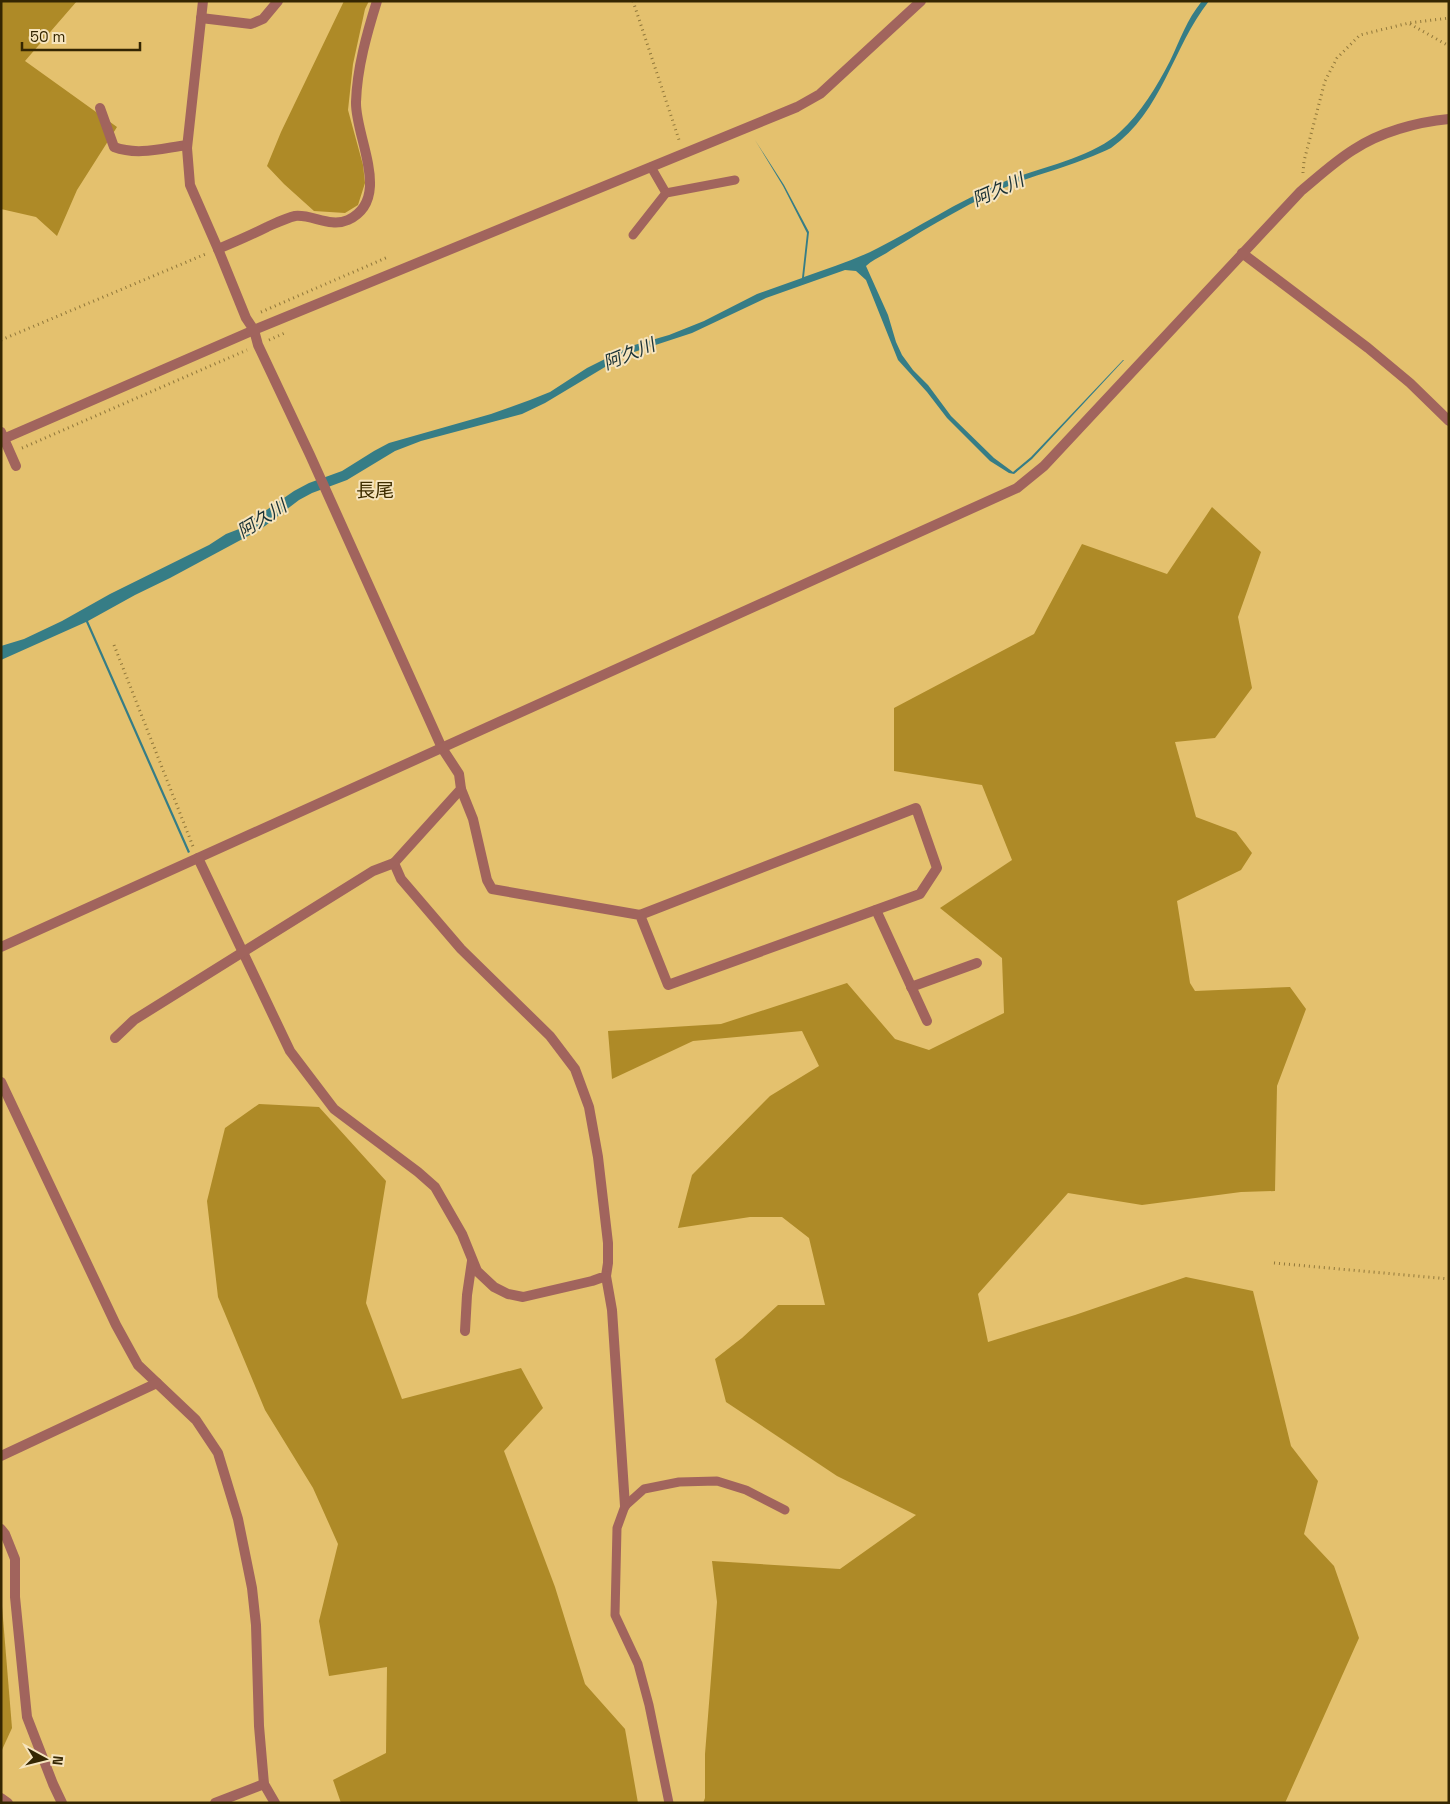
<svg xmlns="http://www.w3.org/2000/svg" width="1450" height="1804" viewBox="0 0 1450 1804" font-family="'Space Grotesk','Noto Sans JP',sans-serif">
<rect width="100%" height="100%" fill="#e4c16e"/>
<g fill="#ae8a27">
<path d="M1,1H77L25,61L117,127L77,190L57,236L36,217L1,209Z"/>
<path d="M344,1H369L365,9L353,64L348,110L363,165L365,183L358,205L345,213L314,211L284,184L267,166L281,132Z"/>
<path d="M1212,507L1261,552L1238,617L1252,688L1215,738L1175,742L1196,817L1236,832L1252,853L1241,870L1177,901L1190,983L1195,991L1290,987L1306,1009L1277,1086L1275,1191L1241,1192L1142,1205L1068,1193L978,1294L988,1342L1075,1315L1186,1277L1253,1291L1291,1446L1318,1481L1304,1534L1334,1566L1359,1638L1285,1803H703L705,1798V1754L717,1602L712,1561L840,1569L916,1515L837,1476L726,1402L715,1359L742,1338L778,1305H825L809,1238L782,1217H750L678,1228L692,1175L770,1096L819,1066L802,1031L693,1041L612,1079L608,1031L721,1024L847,983L895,1039L929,1050L1004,1013L1002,958L940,908L1012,860L982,785L894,771V708L1034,634L1082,544L1167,574Z"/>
<path d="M259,1104L319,1107L386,1181L366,1303L402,1399L521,1368L543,1408L504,1451L555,1587L585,1684L625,1729L638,1803H341L333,1780L386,1753L387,1667L329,1676L319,1621L338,1544L313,1488L265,1410L218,1297L207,1201L225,1128Z"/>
<path d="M1,1594L12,1728L1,1752Z"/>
</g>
<path fill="#367d86" d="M1202,1H1209C1172,48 1163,111 1111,148C1106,151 1099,153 1093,156C1069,166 1043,173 1018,182C973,200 932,225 891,250C883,256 873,259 866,266L888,315L896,342L902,355L913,370L928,385L951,416L994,458L1013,472L1031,457L1123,360H1124L1032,459L1014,474L1009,473L990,461L947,418L927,392L898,360L866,280L856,271L845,270L766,298L692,333L625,355L545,403L522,414L421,441L395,451L347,480L312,493L299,500L261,529L170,578L135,595L88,621L190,852L188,853L86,622L1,660V646L24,639L62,621L110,594L209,545L226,534L239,529L294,491L309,483L342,471L374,451L389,443L491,414L530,400L550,392L587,368L631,346L669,335L704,321L757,294L802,278L807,233L783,186L755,140L784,185L809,232L804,277C829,268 855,260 878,248C919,227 957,202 999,184C1035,168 1091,159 1120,132C1141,113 1157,86 1170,61C1181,38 1186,21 1202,1Z"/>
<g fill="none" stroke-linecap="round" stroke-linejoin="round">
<g stroke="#90773a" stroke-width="3" stroke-dasharray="1 4" stroke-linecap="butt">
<path d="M633,1L680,143"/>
<path d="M1410,24L1449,46"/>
<path d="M1303,173L1304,161L1325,81L1337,58L1360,35L1409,23L1449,18"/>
<path d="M261,312L388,257"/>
<path d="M1,340L208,253"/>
<path d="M269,340L287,332"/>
<path d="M22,448L247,350"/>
<path d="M114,645L194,849"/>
<path d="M1274,1263L1449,1279"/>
</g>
<g stroke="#a1645d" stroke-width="9">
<path d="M651,167L666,193"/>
<path d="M633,235L666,193L735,180"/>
<path d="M669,1803L649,1705L638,1664L615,1615L617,1528L625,1506L644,1489L679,1482L717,1481L746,1490L785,1510"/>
</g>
<g stroke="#a1645d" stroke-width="10">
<path d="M201,18L251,24L263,19L278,1"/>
<path d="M100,108L114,147C138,156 163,148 187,145"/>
<path d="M218,249C235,242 251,235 267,227C276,223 286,218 295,216C312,214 330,228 348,220C393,199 355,137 356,102C357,68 367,33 377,1"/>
<path d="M1242,253L1368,348L1410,383L1449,421"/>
<path d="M1,432L16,466"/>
<path d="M461,789L473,819L487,880L492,889L640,915L668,985L920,894L937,868L916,808L640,915"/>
<path d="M198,858L290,1051L334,1109L418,1172L435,1187L462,1234L477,1271L494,1287L508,1294L523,1297L592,1281L606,1276L608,1263V1243L598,1157L589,1107L575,1069L550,1036L461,949L401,879L394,863L461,789L459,774L442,748L310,455L258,345L254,330L246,318L218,249L190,185L187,148L203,1"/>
<path d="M876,910L927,1021"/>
<path d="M911,987L977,963"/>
<path d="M115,1038L134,1020L373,871L394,863"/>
<path d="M1,1082L116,1325L138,1365L196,1420L218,1453L238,1519L252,1588L256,1625L259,1726L264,1784L275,1803"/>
<path d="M606,1276L612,1310L625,1506"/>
<path d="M465,1331L467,1295L472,1261"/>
<path d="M1,1456L157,1383"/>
<path d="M1,1529L5,1534L15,1559V1597L27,1717L53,1784L62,1803"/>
<path d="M1,1798L8,1803"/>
<path d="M215,1803L264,1784"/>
</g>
<g stroke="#a1645d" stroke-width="10">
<path d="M1,440L254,330L797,107L820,94L921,1"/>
<path d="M1,947L1017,488L1044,466L1301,191C1318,177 1334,162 1353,150C1380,132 1417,122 1449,119"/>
</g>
</g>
<g text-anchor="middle" stroke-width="4" stroke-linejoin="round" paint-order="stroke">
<g font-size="18" font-style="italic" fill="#1b3235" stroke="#f6e4bd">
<text transform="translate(998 190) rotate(-24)" y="6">阿久川</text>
<text transform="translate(629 354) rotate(-22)" y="6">阿久川</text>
<text transform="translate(262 519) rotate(-32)" y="6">阿久川</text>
</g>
<g font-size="19" fill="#3f2e00" stroke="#f6e4bd">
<text x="375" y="497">長尾</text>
</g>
</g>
<rect width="1450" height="1804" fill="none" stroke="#342602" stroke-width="5"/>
<g transform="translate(45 1759) rotate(97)" stroke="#f6e4bd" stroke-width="4" paint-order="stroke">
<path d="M0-4L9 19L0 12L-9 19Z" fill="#342602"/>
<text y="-8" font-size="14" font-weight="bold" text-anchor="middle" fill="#342602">N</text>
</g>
<path d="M22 42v8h118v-8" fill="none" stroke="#342602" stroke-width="2.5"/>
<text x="30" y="42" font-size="15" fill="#342602" stroke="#f6e4bd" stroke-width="4" paint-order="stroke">50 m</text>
</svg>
